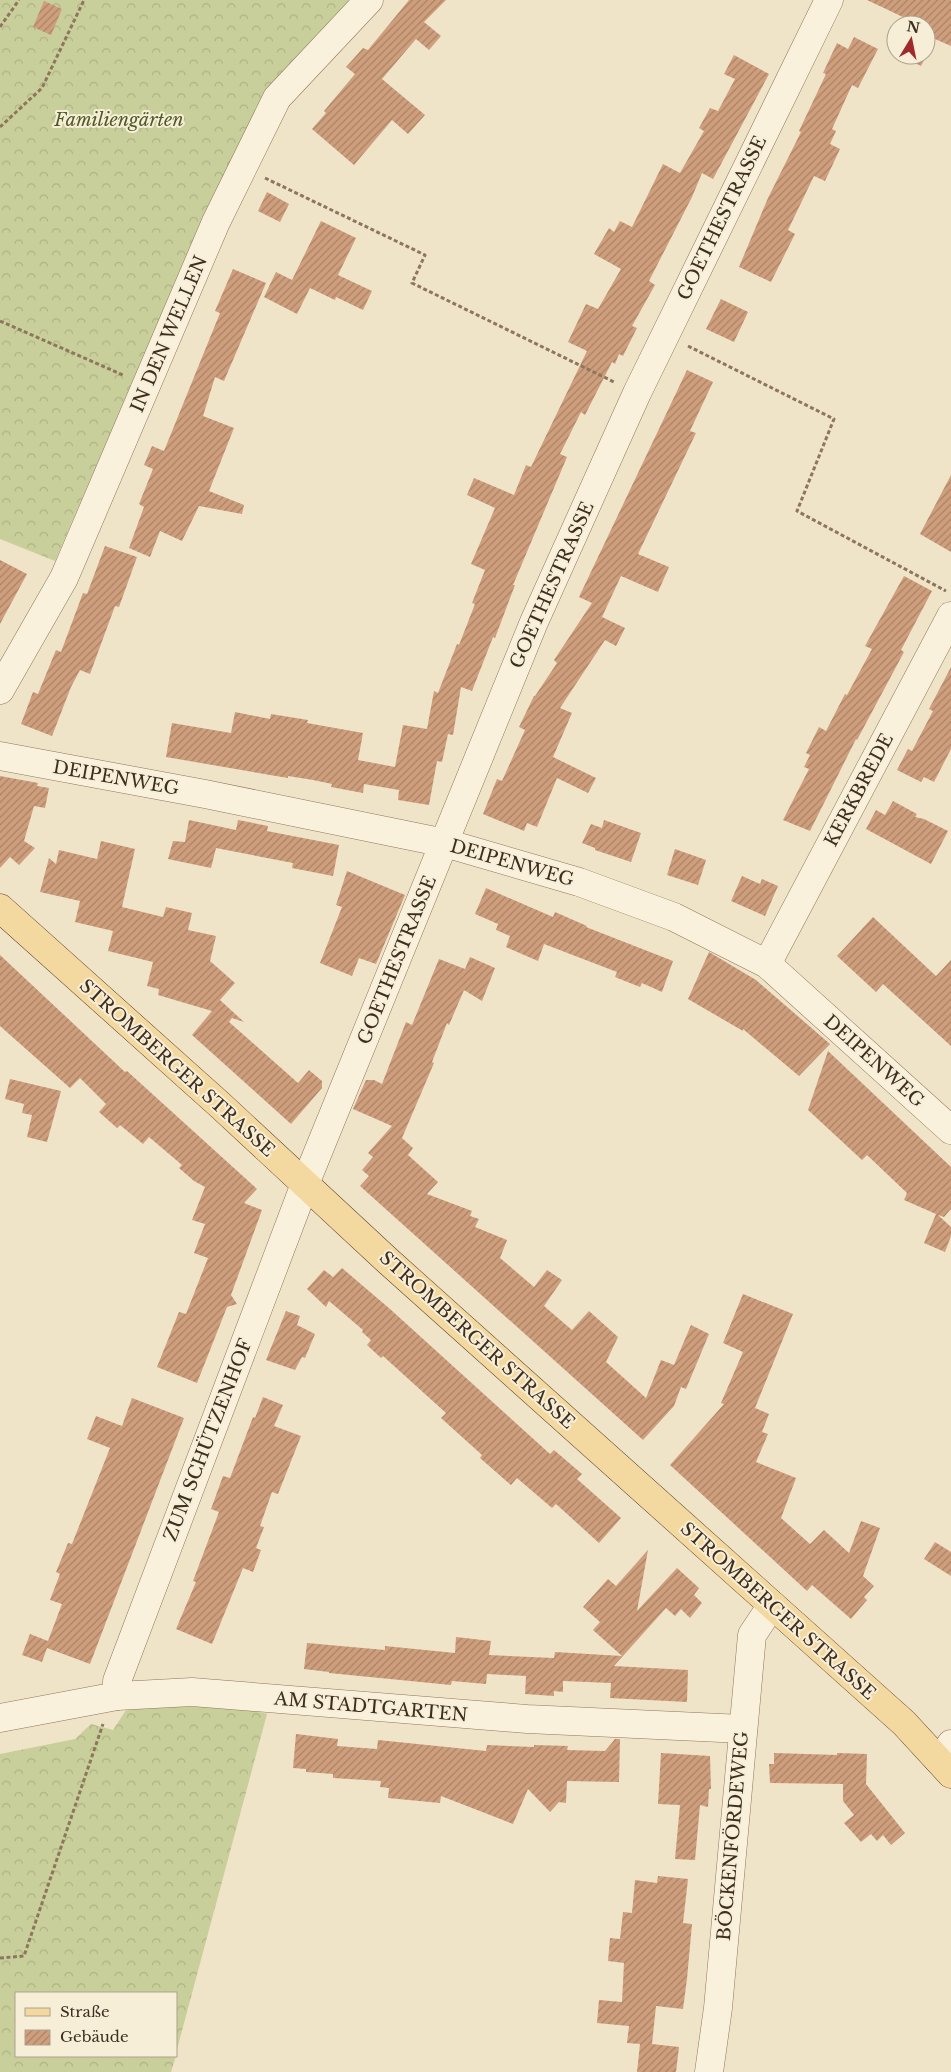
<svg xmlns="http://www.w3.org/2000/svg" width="951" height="2072" viewBox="0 0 951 2072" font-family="'Libre Baskerville',serif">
<defs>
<pattern id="forest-crowns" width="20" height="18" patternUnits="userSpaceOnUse" patternTransform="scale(1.25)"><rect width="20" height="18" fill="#c9cf9b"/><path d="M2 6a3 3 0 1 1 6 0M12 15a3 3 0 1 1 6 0" fill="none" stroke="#aeb285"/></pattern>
<pattern id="building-hatch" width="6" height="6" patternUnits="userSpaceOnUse" patternTransform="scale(1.25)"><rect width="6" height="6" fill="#cf9f7d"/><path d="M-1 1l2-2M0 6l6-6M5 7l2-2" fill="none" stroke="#a98266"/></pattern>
</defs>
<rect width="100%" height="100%" fill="#f0e4c8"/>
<g fill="url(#forest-crowns)">
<path d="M0,0H354L204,218L55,561L0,539Z"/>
<path d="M130,1704L250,1709L267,1714L176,2053V1993H16V2056H176L171,2072H0V1754L75,1739L91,1724L113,1730Z"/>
</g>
<g fill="url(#building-hatch)">
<path d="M409,0H446L424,22L441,36L429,50L416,39L382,79L425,115L408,134L392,120L354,165L312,129L326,113L324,111L355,74L346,67L363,48L368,50Z"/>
<path d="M867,0H951V46L935,39L921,66L899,55H926V25H902L905,18Z"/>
<path d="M44,1L62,9L51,35L33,27Z"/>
<path d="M854,37L878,49L858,88L852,85L832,129L836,131L830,144L840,149L825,181L814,176L788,230L795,234L771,282L739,267L768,198L801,132L799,131L826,74L823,73L837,43L848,49Z"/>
<path d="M734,55L769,74L713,179L702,173L692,197L649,281L655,285L632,326L637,328L623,356L619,354L615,364L612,362L585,415L581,412L560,454L567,457L513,585H515L495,638L493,637L472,691L461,687L453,735L448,734L442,762L437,761L429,805L398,800L399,790L364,784L363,793L331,787L332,784L313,780L288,776V778L166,757L172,723L231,733L235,712L270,719L271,714L308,720L307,723L363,733L358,760L395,767L403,725L427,729L434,691L438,693L457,644L459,645L475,604L472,603L485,570L471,564L495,508L467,495L474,478L514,495L526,465L531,467L587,351L568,342L586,304L598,309L621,269L594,254L609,228L614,232L620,221L632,227L663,164L680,173L704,131L699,128L710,108L718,111L735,79L724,74Z"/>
<path d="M267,192L289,204L280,222L258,211Z"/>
<path d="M321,221L356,238L338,275L372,291L363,310L336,297L335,300L310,288L297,314L264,297L276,272L292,280Z"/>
<path d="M233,269L266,283L224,381L215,377L203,416L234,428L209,491L244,505L242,514L199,506L182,541L160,531L150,557L129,548L144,507L139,504L153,469L144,465L152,446L164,451L220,313L215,311Z"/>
<path d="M721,299L748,312L734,342L706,329Z"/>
<path d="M687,370L713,382L690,431L696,433L638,554L669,567L658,592L621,576L602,617L625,628L616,646L605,640L560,708L572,713L553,757L596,778L588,793L557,778L537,827L527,823L524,831L483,814L497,779L502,781L525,730L519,727L534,696H535L557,663L554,660L592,603L579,597Z"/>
<path d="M951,475V552L920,534Z"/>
<path d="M105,546L137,557L119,607L115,606L90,674L80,670L71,687L52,736L21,724L33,692L38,694L56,650L61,652L83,593L87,594Z"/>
<path d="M0,560L27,574L0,624Z"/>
<path d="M904,576L932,591L901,650L904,652L857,740L856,739L810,831L783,820L809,769L804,767L810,755L806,753L819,727L826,731L845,694L847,695L872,649L865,646Z"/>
<path d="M951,667V749L934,782L924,777L921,782L897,770L908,749L912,751L933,711L929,709Z"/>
<path d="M0,776L38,783L37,786L49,788L45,808L34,806L24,841L35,848L19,865L10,857L0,868Z"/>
<path d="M893,801L917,814L915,817L924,819L948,831L931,864L866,829L876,810L885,815Z"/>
<path d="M189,820L236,830L238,820L268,826L267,831L339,845L333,876L292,868L293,863L216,848L211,868L168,859L173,841L185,842Z"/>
<path d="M604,820L641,833L631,862L595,850V848L582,843L591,824L602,828Z"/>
<path d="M101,841L135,849L122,907L163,917L166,907L192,913L188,930L216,936L210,961L235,983L220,1000L244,1022L232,1018L229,1022L298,1083L309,1070L322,1081V1088L291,1124L192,1035L212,1011L158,995L159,989L147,986L153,962L108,951L113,931L75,922L80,901L40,892L49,858L56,864L59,850L97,859Z"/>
<path d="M675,849L706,860L698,885L667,875Z"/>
<path d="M347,871L405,895L376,964L359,958L352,976L320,963L342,907L336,905Z"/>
<path d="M742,876L760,884L762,879L778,886L765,916L731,901Z"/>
<path d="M486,888L553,917L555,912L587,926L586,927L673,961L662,992L642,983L640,987L615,977L617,972L544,944L538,961L506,947L510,936L496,930L498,924L475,914Z"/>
<path d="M873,917L936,976L951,960V1046L883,984L876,992L837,956Z"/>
<path d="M709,952L756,980L830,1044L799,1076L743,1029V1031L688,999Z"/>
<path d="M0,955L125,1072L127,1071L257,1189L244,1203L262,1210L231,1295L237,1304L227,1307L197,1383L157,1367L179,1312L186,1314L208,1258L194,1253L205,1224L192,1220L205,1187L194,1181L179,1168L182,1165L149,1137L143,1144L120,1125L117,1128L99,1112L106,1104L80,1078L70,1088L0,1026Z"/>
<path d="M470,957L495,968L482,1001L464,990L449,1025L447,1023L432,1062L434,1063L402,1138L413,1148L408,1155L438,1182L427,1194L472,1211L470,1216L479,1219L475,1227L507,1240L500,1258L534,1287L547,1270L562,1280L544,1306L572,1330L589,1311L618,1337L606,1362L646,1398L661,1360L674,1365L691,1325L709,1334L686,1389L681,1387L674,1406L643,1440L360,1186L369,1176L362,1170L373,1157L368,1153L392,1126L353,1109L366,1080H374L382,1084L406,1022L412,1025L439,959L465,969Z"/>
<path d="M828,1051L951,1167V1209L944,1217L938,1215L951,1227V1236L945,1252L924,1243L936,1214L904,1200L907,1193L867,1155L862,1160L808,1110Z"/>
<path d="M10,1079L61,1091L47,1142L27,1137L32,1115L22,1113L24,1104L5,1099Z"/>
<path d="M342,1268L390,1309L550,1454L554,1450L582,1474L577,1479L621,1518L599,1543L556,1504L552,1508L517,1478L511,1485L480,1458L482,1455L441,1418L446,1413L383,1356L381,1358L367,1345L371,1340L362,1332L363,1330L329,1301L326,1307L307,1289L324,1270L333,1277Z"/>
<path d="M743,1294L793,1314L755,1408L769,1414L762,1432L768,1434L756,1462L796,1478L781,1518L810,1544L824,1530L849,1553L861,1521L880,1528L863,1576L874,1586L864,1597L867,1600L851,1619L812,1585L807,1591L670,1465L724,1404L721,1403L743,1352L723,1343Z"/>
<path d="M286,1311L300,1316L297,1325L315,1334L305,1358L302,1357L295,1370L266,1360Z"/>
<path d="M263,1397L283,1405L274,1426L301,1436L278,1494L272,1492L260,1526L264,1527L256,1548L261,1550L253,1572L243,1568L212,1644L176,1629L196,1582L193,1581L219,1512L211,1509L223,1476L230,1478L253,1417L255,1418Z"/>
<path d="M132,1398L184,1418L90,1664L47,1648L42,1662L22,1655L30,1634L48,1641L62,1604L50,1600L60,1574L56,1572L68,1543L72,1544L110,1448L87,1439L96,1416L122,1426Z"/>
<path d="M935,1542L951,1552V1576L924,1559Z"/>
<path d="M648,1550L637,1611L677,1568L699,1588L694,1595L702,1603L690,1618L681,1609L675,1616L666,1608L614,1666L688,1670L687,1702L610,1698L611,1683L563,1681V1692L554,1691V1696L525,1694L526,1676L487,1674L486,1684L452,1681L451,1685L329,1673V1672L304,1669L307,1643L385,1650V1646L455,1653L456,1637L491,1641L489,1655L554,1658L555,1652L622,1656L593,1630L600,1622L583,1607L608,1579L616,1586Z"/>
<path d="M296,1734L338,1739L337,1746L377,1749L378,1740L486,1751L487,1745L534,1747V1745L568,1746L567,1750L605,1751L615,1739H620L619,1782L567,1781L566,1803L559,1802L550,1812L528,1789L513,1824L441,1796L440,1803L388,1798L389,1788L380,1787L381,1781L333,1778V1774L306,1772V1769L293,1768Z"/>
<path d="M661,1753L710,1756L711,1789H709L708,1807L700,1805L695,1860L675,1859L680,1805L658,1804Z"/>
<path d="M774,1753L837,1755V1753L867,1754L866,1784L905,1833L891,1845L883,1835L877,1841L871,1834L861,1842L844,1823L854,1815L843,1801V1784L770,1783L769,1764H774Z"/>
<path d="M658,1876L688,1879L683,1923L692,1924L687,1979L683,2009L656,2006L652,2044L679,2047L676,2072H637L640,2044L627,2043L629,2026L597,2023L599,2000L622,2002L624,1963L608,1961L610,1938L620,1939L623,1912L632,1913L635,1880L657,1883Z"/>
</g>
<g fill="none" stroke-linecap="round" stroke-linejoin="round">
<defs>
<g id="minor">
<path d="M0,690L64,578L216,222L277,98L369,0"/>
<path d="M0,756L205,794L445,843L579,882L674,917L767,964L951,1130"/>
<path d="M767,964L951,616"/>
<path d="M117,1696V1681L305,1184L534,622L637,393L829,0"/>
<path d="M0,1718L117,1696L192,1692L527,1719L743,1729"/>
<path d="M940,1761L951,1744"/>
<path d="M709,2072L718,2008L752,1635L772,1605"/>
</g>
<path id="major" d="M0,908L220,1105L388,1261L904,1723L951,1774"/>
</defs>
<use href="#minor" stroke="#8d765c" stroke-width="29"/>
<use href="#major" stroke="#5b4430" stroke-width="29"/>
<g stroke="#8d765c" stroke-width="3" stroke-dasharray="4 2.5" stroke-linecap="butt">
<path d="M0,27L19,0"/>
<path d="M0,127L42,88L84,0"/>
<path d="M265,178L425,255L412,283L614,382"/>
<path d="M0,321L123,375"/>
<path d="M688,346L834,419L797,511L946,591"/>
<path d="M0,1958L24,1956L103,1724"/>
</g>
<use href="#minor" stroke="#faf1dc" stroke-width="28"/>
<use href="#major" stroke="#f3d9a0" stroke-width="28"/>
</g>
<g text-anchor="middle" stroke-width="4" stroke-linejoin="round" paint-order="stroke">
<g font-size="18" font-style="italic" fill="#4d5a26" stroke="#f7eed8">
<text x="119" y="126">Familiengärten</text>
</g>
<g font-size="18" fill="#3d2e20" stroke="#f7eed8">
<text transform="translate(722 218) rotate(-64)" y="6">GOETHESTRASSE</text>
<text transform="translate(169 334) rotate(-67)" y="6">IN DEN WELLEN</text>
<text transform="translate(552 585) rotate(-66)" y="6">GOETHESTRASSE</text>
<text transform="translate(116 778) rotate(10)" y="6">DEIPENWEG</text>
<text transform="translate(859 790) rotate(-62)" y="6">KERKBREDE</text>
<text transform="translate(512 863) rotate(16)" y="6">DEIPENWEG</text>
<text transform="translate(397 960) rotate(-68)" y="6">GOETHESTRASSE</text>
<text transform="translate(874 1061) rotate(42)" y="6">DEIPENWEG</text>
<text transform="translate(177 1068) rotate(42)" y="6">STROMBERGER STRASSE</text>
<text transform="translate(477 1340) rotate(42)" y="6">STROMBERGER STRASSE</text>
<text transform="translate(208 1440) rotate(-69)" y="6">ZUM SCHÜTZENHOF</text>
<text transform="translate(778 1611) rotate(42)" y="6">STROMBERGER STRASSE</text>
<text transform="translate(371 1707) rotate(5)" y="6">AM STADTGARTEN</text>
<text transform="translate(733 1836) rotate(-85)" y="6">BÖCKENFÖRDEWEG</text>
</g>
</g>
<rect x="15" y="1992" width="162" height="65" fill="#f7eed8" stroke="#ada18e"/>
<rect x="25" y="2008" width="25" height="8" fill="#f3d9a0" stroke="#ada18e"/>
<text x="60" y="2017" font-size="15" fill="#3d2e20">Straße</text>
<rect x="25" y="2030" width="25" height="15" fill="url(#building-hatch)" stroke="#ada18e"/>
<text x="60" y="2042" font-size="15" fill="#3d2e20">Gebäude</text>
<g transform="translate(911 40) rotate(10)"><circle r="24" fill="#f7eed8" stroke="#ada18e"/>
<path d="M0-4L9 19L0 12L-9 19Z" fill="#9e2a2b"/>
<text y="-8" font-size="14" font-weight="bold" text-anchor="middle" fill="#3d2e20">N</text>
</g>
</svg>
